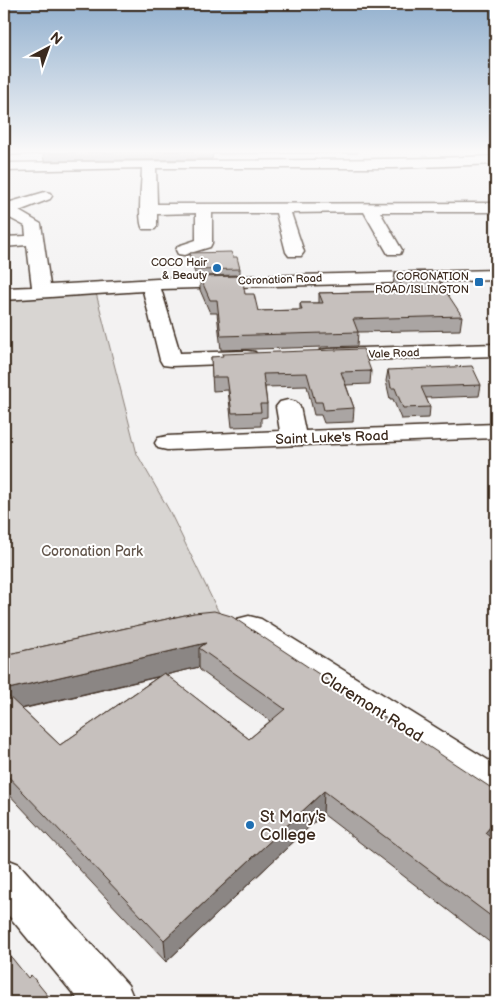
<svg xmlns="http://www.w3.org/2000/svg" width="500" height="1006" viewBox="0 0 500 1006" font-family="'Balsamiq Sans',sans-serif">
<rect width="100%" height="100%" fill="#f3f2f2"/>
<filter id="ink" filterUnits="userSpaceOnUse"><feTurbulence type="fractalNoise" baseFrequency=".02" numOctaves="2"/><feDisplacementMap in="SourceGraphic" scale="10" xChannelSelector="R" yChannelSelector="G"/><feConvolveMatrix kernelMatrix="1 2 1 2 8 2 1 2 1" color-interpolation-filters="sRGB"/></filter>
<g filter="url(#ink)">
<path fill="#d8d5d2" stroke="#8a8078" d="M96,293L137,454L169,510L219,613L4,661V301Z"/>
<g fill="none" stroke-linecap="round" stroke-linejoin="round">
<defs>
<g id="minor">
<path d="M496,156V164L394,168H156L157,204L496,203V212H380L402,250L400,254H388L364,212L291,213L304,252L301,256H289L286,252L276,213H212V243L210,247L184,255L178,254L176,250L178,246L196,240V213L157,214V226L155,229H143C137,220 142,182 142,168L4,171V163C168,160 332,162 496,156Z"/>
<path d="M45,192L50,193L52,196L50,199L19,211L41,224L50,285L175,278L496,270V280L161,289L180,353L247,351L255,352L258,357L255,362L247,363L171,366L163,365L160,360L143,291L4,300V288L32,287L27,245L4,247V237L26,236L25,226L4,215V204Z"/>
<path d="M496,344V356L328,361L320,360L317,355L320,350L328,349Z"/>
<path d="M288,400L296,402L300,407L305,431L496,424V438L167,450L158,448L155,443L158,438L167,436L280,431L276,407L280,402Z"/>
<path d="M249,616L261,619L496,765V801L482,797L237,635L233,627L237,619Z"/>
<path d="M4,858L19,864L128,985L135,1002H80L4,910Z"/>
</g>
</defs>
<use href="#minor" stroke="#3b2a1e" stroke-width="3"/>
<use href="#minor" fill="#fff" fill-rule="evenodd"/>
</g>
<g fill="#aaa5a3" stroke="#3b2a1e" fill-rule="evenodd">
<path d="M4,150H358V153L213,154L212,159L44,161L43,154L4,156Z"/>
<path d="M492,166H496V196L491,188L492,182L490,178Z"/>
<path d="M190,253L233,257L240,269V275L196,276L190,259Z"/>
<path d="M395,273L462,316L460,330L358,332L357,346L221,350L217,313H210L200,290V277L245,294L258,311L300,310V303H319V293L397,291L393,285Z"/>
<path d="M211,357L371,371L370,384L346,385L354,408L353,422L324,423L321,415H314L307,386L265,387L267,404V417L261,418V426L232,427L228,390L213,391Z"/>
<path d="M388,370L481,385L479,396L426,398L430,407L429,418L401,419L393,399H390L386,381Z"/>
<path d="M194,613L496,842V947L323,814L166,962L4,789V655ZM199,667L200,670L270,721L249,739L166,675ZM158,677L60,745L22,709Z"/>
</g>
<g fill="#8b8684" stroke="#3b2a1e">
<path d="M206,643L199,648V667L7,712L4,699V690Z"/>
<path d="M324,791L323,814L166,962L164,940Z"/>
<path d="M496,820V836L479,855L485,833Z"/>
</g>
<g fill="#c6c0bd" stroke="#3b2a1e">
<path d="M44,150H212V151L43,153Z"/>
<path d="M492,166H496V173Z"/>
<path d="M231,252L233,257H237L240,269L195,270L190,253Z"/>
<path d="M433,272L462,316L353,319L358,332L221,336L217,300H210L200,277L242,276L245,294H254L258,311L302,310L300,303H323L319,293L405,291L395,273Z"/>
<path d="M363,349L371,371L341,372L354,408L324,410L322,402H315L307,373L263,374L267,404H260L261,412L232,413L227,377H212L211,357L223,356L222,354Z"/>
<path d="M472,366L481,385L421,387L430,407L403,408L395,388H391L388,370Z"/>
<path d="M214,611L231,616L496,791V820L485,833L496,842V920L324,791L164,940L4,772V692L60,745L164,673L249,739L285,709L199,648L206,643L4,690V655L194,613Z"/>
<path d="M4,948L28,978L31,975L53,1002H4Z"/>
<path d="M496,993V1002H491Z"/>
</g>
</g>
<linearGradient id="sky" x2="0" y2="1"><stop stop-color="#92b0ce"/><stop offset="0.52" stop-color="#faf9f9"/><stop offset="1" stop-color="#faf9f9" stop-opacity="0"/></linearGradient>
<rect width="500" height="291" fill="url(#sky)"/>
<g fill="#1f6fb2" stroke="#fff" stroke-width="2">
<circle cx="217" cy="268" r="5"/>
<rect x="474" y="277" width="10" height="10" rx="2.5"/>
<circle cx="250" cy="825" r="5"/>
</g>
<g text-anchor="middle" stroke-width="4" stroke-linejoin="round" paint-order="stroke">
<g font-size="11" fill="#3b2a1e" stroke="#fff" text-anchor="end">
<text x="207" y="266">COCO Hair<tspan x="207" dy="13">&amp; Beauty</tspan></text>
<text x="469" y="280">CORONATION<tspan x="469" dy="13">ROAD/ISLINGTON</tspan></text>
</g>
<g font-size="11" fill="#3b2a1e" stroke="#fff">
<text transform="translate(280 279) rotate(-2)" y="4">Coronation Road</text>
<text transform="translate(394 353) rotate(-2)" y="4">Vale Road</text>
</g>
<g font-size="14" fill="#3b2a1e" stroke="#fff">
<text transform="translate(332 437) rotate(-2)" y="5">Saint Luke's Road</text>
</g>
<g font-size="14" fill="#62554b" stroke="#fff">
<text x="92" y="556">Coronation Park</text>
</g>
<g font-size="16" fill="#3b2a1e" stroke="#fff">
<text transform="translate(372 706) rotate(32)" y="6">Claremont Road</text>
</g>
<g font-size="16" fill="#3b2a1e" stroke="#fff" text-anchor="start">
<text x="260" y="822">St Mary's<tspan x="260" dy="18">College</tspan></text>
</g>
</g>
<rect width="500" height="1006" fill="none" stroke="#fff" stroke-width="20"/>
<rect x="10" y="10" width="480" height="986" fill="none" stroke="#3b2a1e" stroke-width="2" filter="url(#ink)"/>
<g transform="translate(48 48) rotate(41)" stroke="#ffffff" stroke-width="4" paint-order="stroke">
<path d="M0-4L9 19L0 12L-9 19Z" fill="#3b2a1e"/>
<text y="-8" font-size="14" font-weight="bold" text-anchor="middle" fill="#3b2a1e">N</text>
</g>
</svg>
